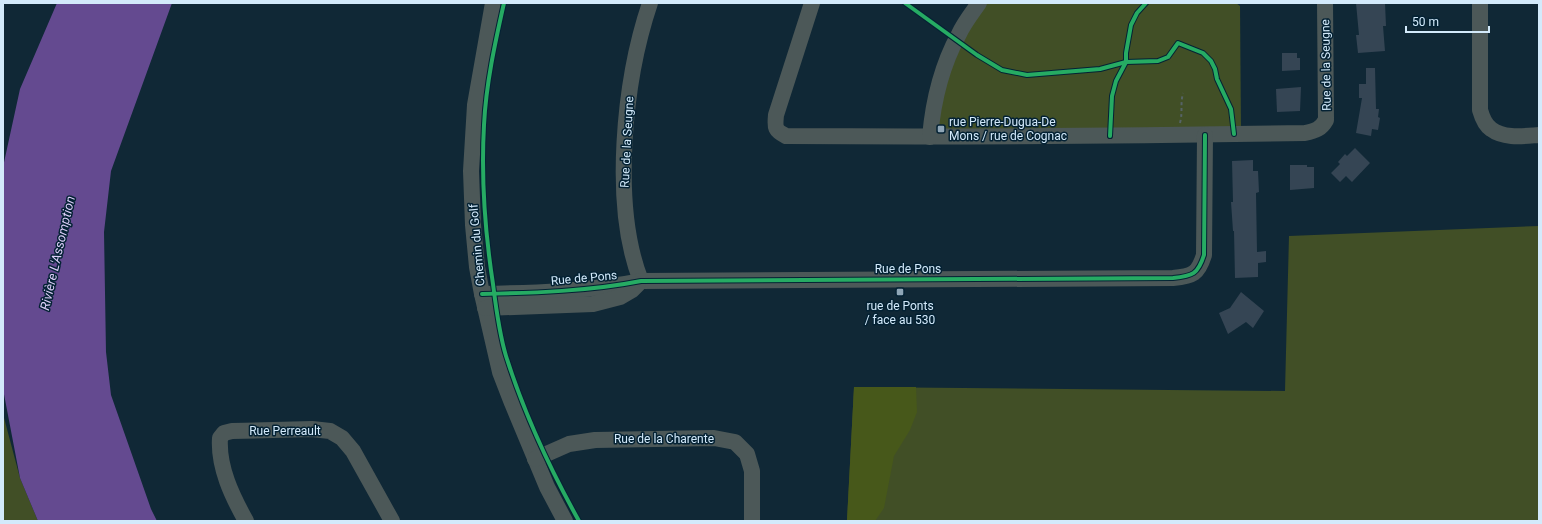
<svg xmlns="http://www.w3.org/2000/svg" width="1542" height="524" viewBox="0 0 1542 524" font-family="Roboto,sans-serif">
<rect width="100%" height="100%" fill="#102836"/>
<g fill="#414f26">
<path d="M979,3H1236L1240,6L1241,134L930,137L932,114Z"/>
<path d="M1539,226V521H847L854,387L1285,391L1289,236Z"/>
<path d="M3,414L20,478L38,521H3Z"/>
</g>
<path fill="#47581a" d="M854,387H916L917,412L910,430L894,456L884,508L875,521H847Z"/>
<path fill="#644a90" d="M57,3H172L111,171L104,232L106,352L111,395L151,509L157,521H38L20,478L3,389V167L20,89Z"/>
<g fill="#354554">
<path d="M1356,3H1385L1386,26H1383L1385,51L1358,53L1356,35H1359Z"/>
<path d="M1282,53H1297V58H1300V70L1282,71Z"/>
<path d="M1366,68H1375L1376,109H1379L1378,117L1380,118L1378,130L1372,129L1371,136L1356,133L1362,98H1359V84H1366Z"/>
<path d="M1301,87L1300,111L1277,112L1276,89Z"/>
<path d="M1355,148L1370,163L1352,182L1346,176L1340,182L1331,173L1340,164L1338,162L1345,154L1347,156Z"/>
<path d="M1253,160V171H1258L1259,192L1256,193L1257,252L1266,251V262L1258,263V277L1235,278L1234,231H1233L1231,202H1233L1232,161Z"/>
<path d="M1290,165H1307V167H1314V188L1290,190Z"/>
<path d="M1241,292L1264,311L1253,328L1246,322L1228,334L1219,313L1230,308Z"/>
</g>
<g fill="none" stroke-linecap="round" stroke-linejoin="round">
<path stroke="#566366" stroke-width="2" stroke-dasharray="3 3" stroke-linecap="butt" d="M1180,123C1183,111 1180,105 1183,93"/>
<g stroke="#4c5858" stroke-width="16">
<path d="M493,3L475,105L471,171L473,225L477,267L482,294L500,372L512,403L547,487L565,521"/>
<path d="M812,3L776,115C775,127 774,130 786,136C959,137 1132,136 1305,133C1315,131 1321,129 1326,120L1325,3"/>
<path d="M1480,3V110C1482,117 1485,125 1491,129C1504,139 1524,136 1539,135"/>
<path d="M930,137C933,102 942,65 959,34C964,23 972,13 979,3"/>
<path d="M641,281C611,205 624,80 650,3"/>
<path d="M482,294C533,293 591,291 641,281L1173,278C1193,276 1198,274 1204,255L1205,135"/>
<path d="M485,308L593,304L620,297L632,290L638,284"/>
<path d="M535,459L569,444L595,440L714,438L735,442L747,454L752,471V521"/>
<path d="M246,521C232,496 218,467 220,438L224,433L232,431L312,429L330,431L342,438L353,451L392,521"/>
</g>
<defs>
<g id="cycleway">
<path d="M504,3C495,43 486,84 484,125C481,178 485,232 493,284C496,308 499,333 506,356C524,413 550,469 579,521"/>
<path d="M905,3L977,55L1002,70L1027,75L1100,69L1126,62L1158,61L1168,57L1178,43L1203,53L1211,61L1215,69L1217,79L1231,109L1234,134"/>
<path d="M1110,136L1112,96L1116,81L1126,62V53L1131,25L1137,13L1146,3"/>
<path d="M482,294C533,293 591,291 641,281L1173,278C1193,276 1198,274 1204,255L1205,135"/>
</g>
</defs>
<use href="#cycleway" stroke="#042234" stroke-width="6"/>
<use href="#cycleway" stroke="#26ab63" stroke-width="4"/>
</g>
<g fill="#8fa6b6" stroke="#042234" stroke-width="1.5">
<rect x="937" y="125" width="8" height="8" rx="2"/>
<rect x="896" y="288" width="8" height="8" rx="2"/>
</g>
<g text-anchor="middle" stroke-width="3" stroke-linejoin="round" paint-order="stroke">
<g font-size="12" fill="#d3eafb" stroke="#042234">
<text transform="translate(1326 65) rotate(-91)" y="4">Rue de la Seugne</text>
<text transform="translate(627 142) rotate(-87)" y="4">Rue de la Seugne</text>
<text transform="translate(477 245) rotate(-95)" y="4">Chemin du Golf</text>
<text x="908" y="273">Rue de Pons</text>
<text transform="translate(584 278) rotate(-5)" y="4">Rue de Pons</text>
<text x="285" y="435">Rue Perreault</text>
<text x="664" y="443">Rue de la Charente</text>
</g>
<g font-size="12" fill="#d3eafb" stroke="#042234" text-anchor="start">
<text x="949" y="126">rue Pierre-Dugua-De<tspan x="949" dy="14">Mons / rue de Cognac</tspan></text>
<text x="900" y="310" text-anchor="middle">rue de Ponts<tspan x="900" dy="14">/ face au 530</tspan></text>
</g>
<g font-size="13" font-style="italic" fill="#ddcef9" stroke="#042234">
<text transform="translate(57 253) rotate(-77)" y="5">Rivière L'Assomption</text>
</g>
</g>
<rect width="1542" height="524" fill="none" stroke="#d3eafb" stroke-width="8"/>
<path d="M1406 26v6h83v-6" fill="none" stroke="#d3eafb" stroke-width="2"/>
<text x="1412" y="26" font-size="12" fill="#d3eafb" stroke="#042234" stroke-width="3" paint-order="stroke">50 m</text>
</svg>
